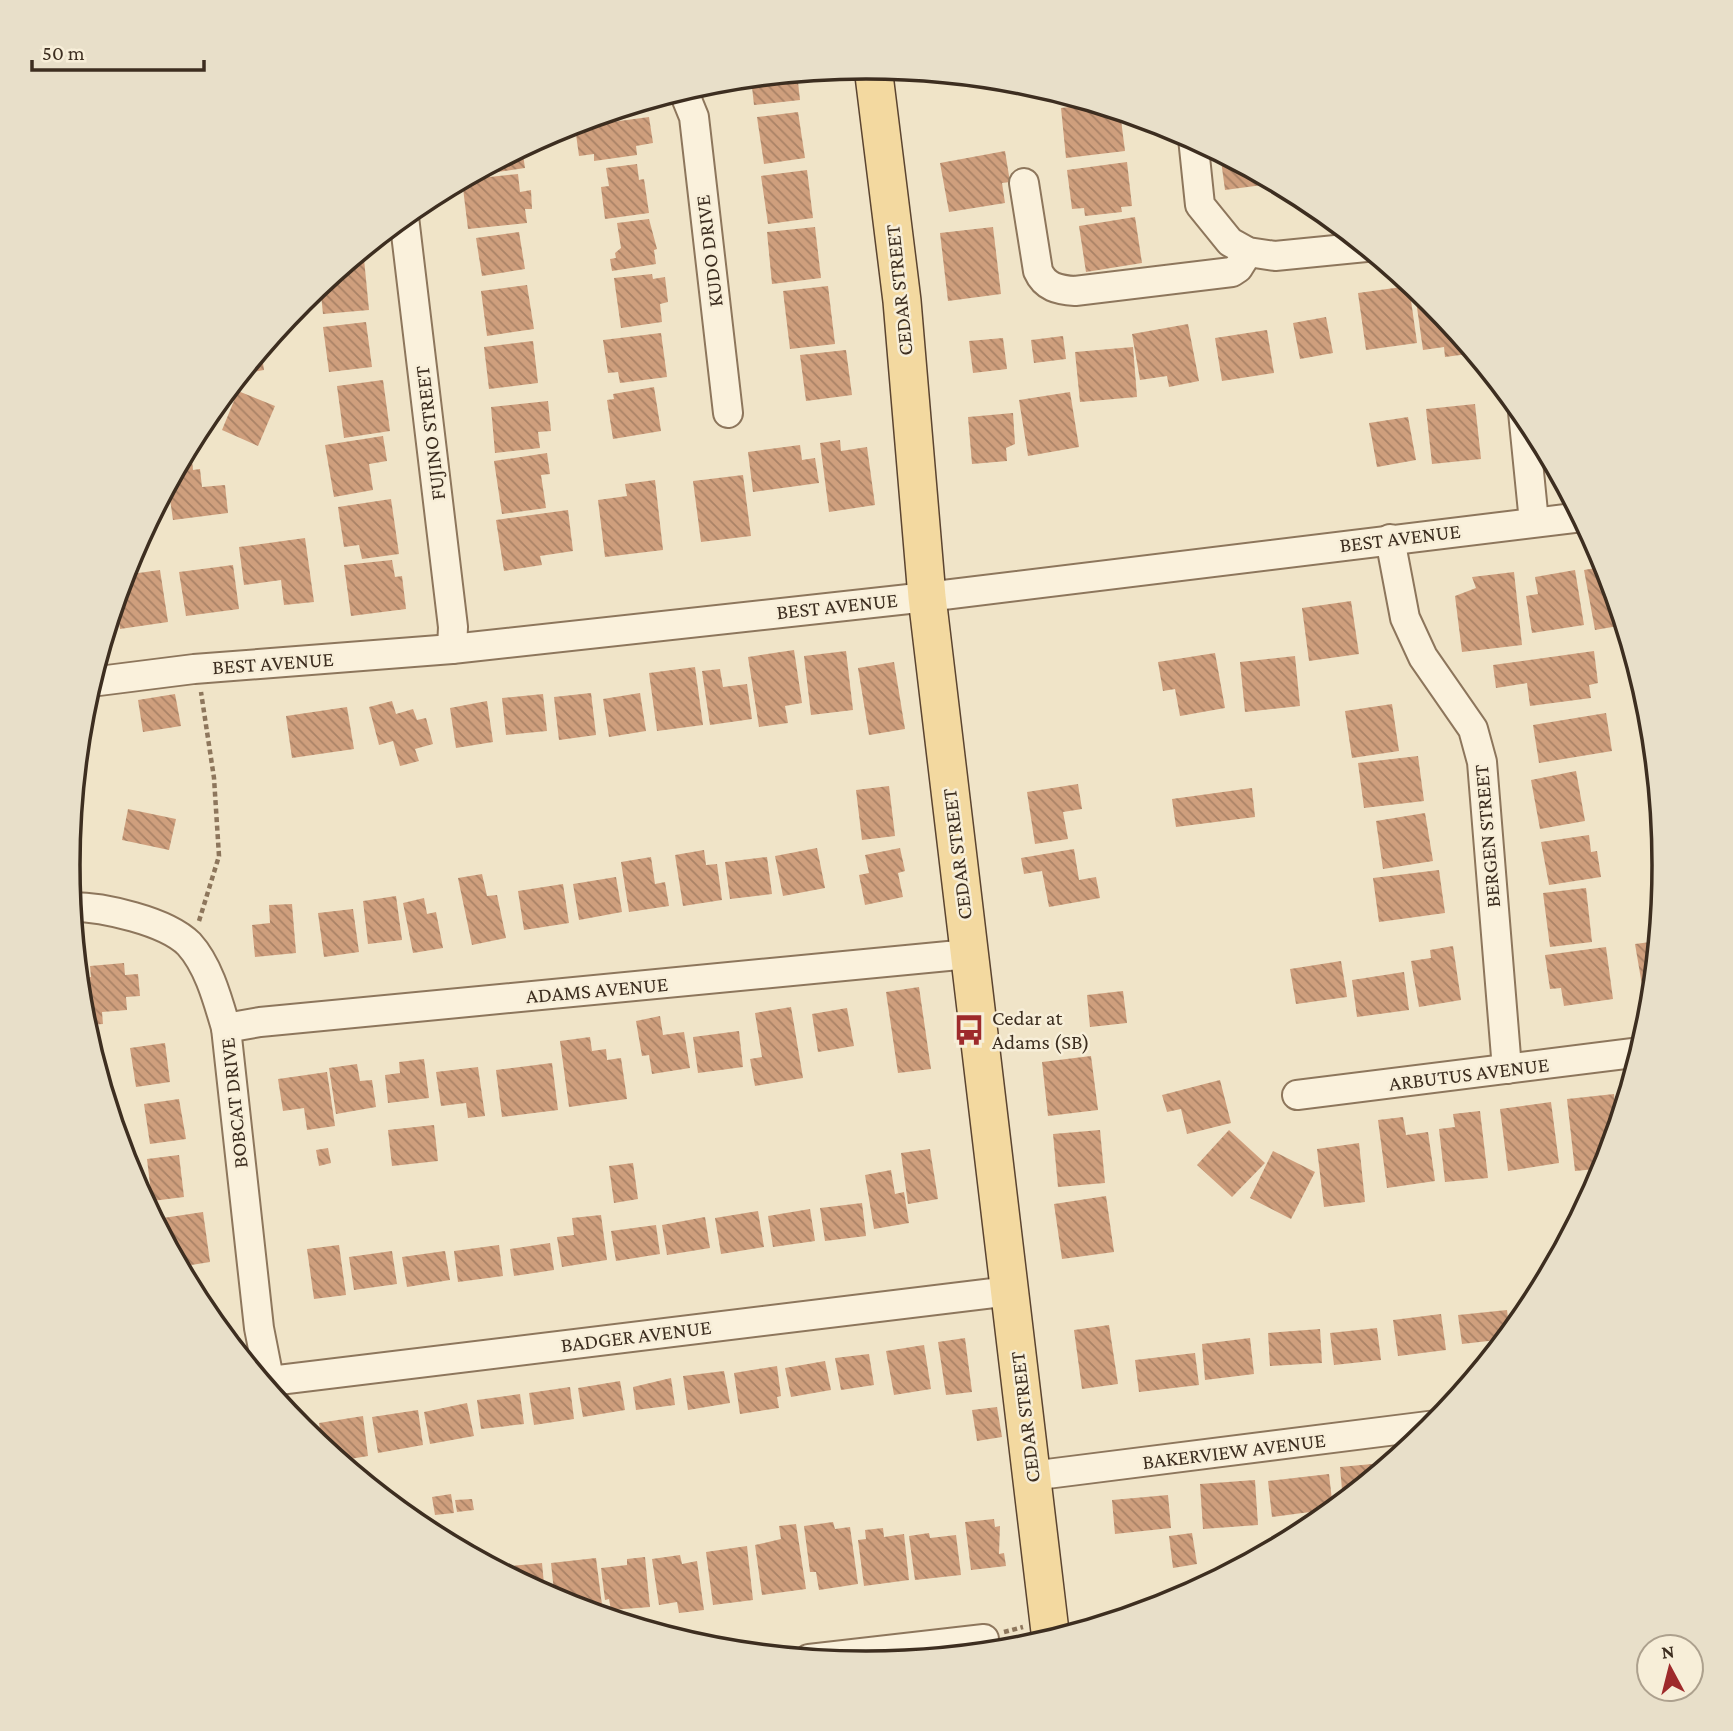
<svg xmlns="http://www.w3.org/2000/svg" width="1733" height="1731" viewBox="0 0 1733 1731" font-family="'Crimson Pro',serif">
<defs>
<pattern id="building-back-hatch" width="6" height="6" patternUnits="userSpaceOnUse" patternTransform="scale(1.75)"><rect width="6" height="6" fill="#cf9f7d"/><path d="M-1 5l2 2M0 0l6 6M5-1l2 2" fill="none" stroke="#a98266"/></pattern>
</defs>
<rect width="100%" height="100%" fill="#f0e4c8"/>
<g fill="url(#building-back-hatch)">
<path d="M797,73L800,100L754,105L751,78Z"/>
<path d="M1094,104L1120,112L1125,151L1066,158L1061,108Z"/>
<path d="M798,112L805,158L764,164L757,117Z"/>
<path d="M649,117L653,143L636,146L637,155L594,161V154L579,156L575,127Z"/>
<path d="M522,148L525,168L483,174V169Z"/>
<path d="M1005,151L1010,182L1002,183L1005,203L949,212L940,163Z"/>
<path d="M1220,153L1250,169L1277,183L1225,190Z"/>
<path d="M1127,162L1132,206L1121,207L1122,212L1085,216L1084,208L1072,209L1067,170Z"/>
<path d="M637,164L639,180L644,179L649,213L605,219L601,187L609,186L606,168Z"/>
<path d="M807,170L813,218L768,224L761,176Z"/>
<path d="M518,174L520,192L531,190L532,209H525L527,223L468,229L462,180Z"/>
<path d="M1135,217L1142,263L1086,272L1079,226Z"/>
<path d="M649,219L657,249L654,250L656,264L612,271L610,259L616,258L615,253L621,248L617,223Z"/>
<path d="M815,227L821,278L772,284L767,232Z"/>
<path d="M993,227L1001,294L948,301L940,233Z"/>
<path d="M519,232L525,269L482,276L476,238Z"/>
<path d="M364,259L369,310L323,314L320,285L350,260Z"/>
<path d="M652,274L653,279L665,277L668,302L660,304L662,322L621,328L614,278Z"/>
<path d="M527,285L534,329L487,336L481,291Z"/>
<path d="M828,286L835,344L790,349L783,291Z"/>
<path d="M1409,286L1417,343L1366,350L1358,293Z"/>
<path d="M1414,286L1432,301L1466,343L1468,354L1445,357L1444,347L1423,350Z"/>
<path d="M1326,317L1333,353L1300,359L1293,323Z"/>
<path d="M366,322L372,367L329,372L323,327Z"/>
<path d="M1188,324L1199,381L1169,387L1167,376L1140,380L1132,334Z"/>
<path d="M1267,330L1274,373L1222,381L1215,338Z"/>
<path d="M661,333L667,377L620,383L618,372L608,373L603,340Z"/>
<path d="M1063,336L1066,359L1034,363L1031,340Z"/>
<path d="M1003,338L1007,369L973,373L969,341Z"/>
<path d="M533,341L538,383L489,389L484,347Z"/>
<path d="M1133,347L1137,397L1080,402L1075,352Z"/>
<path d="M261,350L264,370L241,374L245,369Z"/>
<path d="M846,350L852,395L806,401L800,355Z"/>
<path d="M383,380L390,431L344,438L337,386Z"/>
<path d="M654,387L661,431L613,439L607,400L614,399L613,394Z"/>
<path d="M238,391L275,406L258,446L222,430Z"/>
<path d="M1070,392L1079,447L1028,456L1019,400Z"/>
<path d="M548,401L551,431L538,432L540,448L495,453L491,407Z"/>
<path d="M1475,404L1481,459L1432,464L1426,409Z"/>
<path d="M1013,413L1015,444L1006,448L1007,461L972,464L968,417Z"/>
<path d="M1408,417L1416,460L1377,467L1369,423Z"/>
<path d="M383,436L387,461L369,464L373,490L334,497L325,445Z"/>
<path d="M840,440L841,451L867,447L875,505L829,512L820,443Z"/>
<path d="M800,445L802,460L815,458L819,483L753,492L748,452Z"/>
<path d="M191,451L193,470L200,469L202,487L225,485L228,513L173,520L168,485L186,452Z"/>
<path d="M547,453L550,474L541,475L546,508L502,514L494,461Z"/>
<path d="M743,475L751,536L701,542L693,481Z"/>
<path d="M655,480L663,550L605,557L598,500L627,496L625,484Z"/>
<path d="M391,499L399,554L362,559L359,545L344,547L338,507Z"/>
<path d="M159,503L161,514L152,516L153,514Z"/>
<path d="M568,510L573,551L540,556L542,565L504,571L496,520Z"/>
<path d="M305,538L314,602L284,605L281,580L244,585L239,547Z"/>
<path d="M392,560L395,577L402,576L406,609L351,616L344,565Z"/>
<path d="M233,565L239,609L186,616L179,572Z"/>
<path d="M1607,566L1624,625L1595,630L1584,570Z"/>
<path d="M160,570L168,622L120,629L116,601L124,575Z"/>
<path d="M1575,570L1584,625L1532,633L1526,596L1538,594L1535,577Z"/>
<path d="M1514,572L1522,645L1462,652L1455,596L1476,588L1472,577Z"/>
<path d="M1351,601L1359,654L1309,661L1302,608Z"/>
<path d="M794,650L802,703L785,706L788,723L759,727L748,657Z"/>
<path d="M846,651L853,710L811,715L804,656Z"/>
<path d="M1594,651L1598,683L1589,685L1591,698L1530,706L1527,683L1496,688L1493,665Z"/>
<path d="M1215,653L1225,708L1180,716L1175,689L1163,691L1158,662Z"/>
<path d="M1295,656L1300,706L1245,712L1240,662Z"/>
<path d="M894,662L905,729L869,735L858,668Z"/>
<path d="M695,667L703,725L657,731L649,673Z"/>
<path d="M720,669L723,687L747,684L752,719L710,725L702,671Z"/>
<path d="M591,693L596,735L559,740L554,697Z"/>
<path d="M640,693L646,731L609,737L603,699Z"/>
<path d="M175,694L181,726L143,732L138,700Z"/>
<path d="M543,694L547,731L506,735L502,698Z"/>
<path d="M392,701L396,714L413,709L417,720L426,718L433,744L415,749L419,761L400,766L393,741L379,745L369,707Z"/>
<path d="M487,701L493,742L456,748L450,708Z"/>
<path d="M1392,704L1399,751L1352,758L1345,711Z"/>
<path d="M347,707L354,749L292,758L286,716Z"/>
<path d="M1606,713L1612,751L1539,763L1533,725Z"/>
<path d="M1418,756L1424,801L1364,808L1358,763Z"/>
<path d="M1576,771L1585,821L1540,829L1531,780Z"/>
<path d="M1078,784L1082,809L1063,812L1068,839L1035,844L1027,792Z"/>
<path d="M889,786L895,836L862,840L856,790Z"/>
<path d="M1252,788L1255,817L1176,827L1172,799Z"/>
<path d="M128,809L176,819L169,850L122,840Z"/>
<path d="M1425,813L1433,861L1383,869L1376,821Z"/>
<path d="M1589,835L1591,852L1597,851L1601,877L1549,885L1541,842Z"/>
<path d="M817,848L825,888L783,896L775,856Z"/>
<path d="M900,848L905,871L898,873L903,897L865,905L859,875L869,873L865,855Z"/>
<path d="M1074,849L1079,880L1096,877L1100,898L1049,907L1042,871L1024,874L1021,858Z"/>
<path d="M704,850L706,865L717,864L722,900L683,906L675,855Z"/>
<path d="M651,857L655,884L665,882L669,906L629,912L621,862Z"/>
<path d="M767,857L772,894L730,899L725,862Z"/>
<path d="M1439,870L1445,913L1379,922L1373,878Z"/>
<path d="M482,874L487,896L497,895L506,938L472,945L458,878Z"/>
<path d="M616,877L622,912L579,920L573,884Z"/>
<path d="M563,884L569,923L524,930L518,891Z"/>
<path d="M1586,888L1592,942L1550,947L1543,893Z"/>
<path d="M396,896L402,940L368,944L363,901Z"/>
<path d="M424,898L427,914L436,912L443,948L413,953L403,903Z"/>
<path d="M292,904L296,953L255,957L252,925L270,923L269,905Z"/>
<path d="M353,909L359,952L324,957L318,913Z"/>
<path d="M1658,941L1654,983L1642,985L1635,944Z"/>
<path d="M1453,946L1461,1000L1419,1007L1411,961L1431,958L1430,950Z"/>
<path d="M1606,947L1613,999L1564,1006L1561,988L1550,989L1545,955Z"/>
<path d="M1341,961L1347,997L1296,1004L1290,969Z"/>
<path d="M124,963L125,975L138,974L140,996L126,997L127,1010L102,1012L103,1024L87,1025L81,1003H86L84,978L91,977L90,966Z"/>
<path d="M1404,972L1409,1010L1357,1017L1352,980Z"/>
<path d="M919,987L931,1069L898,1073L886,992Z"/>
<path d="M1123,991L1127,1023L1090,1027L1087,995Z"/>
<path d="M791,1007L803,1078L755,1086L750,1059L762,1057L755,1013Z"/>
<path d="M847,1008L854,1046L818,1052L812,1014Z"/>
<path d="M660,1016L663,1035L684,1032L690,1068L652,1074L649,1055L642,1056L636,1021Z"/>
<path d="M739,1031L743,1067L698,1073L693,1037Z"/>
<path d="M590,1037L592,1051L606,1049L607,1060L621,1058L627,1099L569,1107L560,1041Z"/>
<path d="M165,1043L170,1082L136,1087L130,1048Z"/>
<path d="M1091,1056L1098,1110L1048,1116L1042,1062Z"/>
<path d="M424,1059L429,1098L388,1103L385,1075L400,1073L399,1062Z"/>
<path d="M552,1063L558,1110L502,1117L496,1070Z"/>
<path d="M357,1064L360,1081L372,1080L376,1107L336,1114L329,1068Z"/>
<path d="M478,1067L485,1116L468,1118L466,1103L441,1106L436,1072Z"/>
<path d="M327,1072L335,1126L307,1130L304,1108L283,1111L278,1079Z"/>
<path d="M1220,1080L1231,1123L1187,1134L1181,1109L1167,1112L1162,1095Z"/>
<path d="M1629,1092L1622,1114L1621,1118L1618,1094Z"/>
<path d="M1614,1094L1617,1130L1606,1168L1575,1171L1567,1099Z"/>
<path d="M179,1099L186,1139L150,1144L144,1104Z"/>
<path d="M1551,1102L1559,1163L1508,1171L1500,1109Z"/>
<path d="M1480,1111L1488,1178L1445,1182L1439,1129L1455,1127L1453,1114Z"/>
<path d="M1403,1117L1406,1135L1428,1132L1435,1181L1387,1188L1378,1120Z"/>
<path d="M434,1125L438,1161L392,1166L388,1130Z"/>
<path d="M1100,1130L1105,1183L1058,1187L1053,1134Z"/>
<path d="M1229,1130L1265,1163L1232,1197L1197,1165Z"/>
<path d="M1359,1143L1365,1202L1324,1207L1317,1149Z"/>
<path d="M328,1148L331,1163L319,1166L316,1150Z"/>
<path d="M930,1149L938,1199L908,1204L901,1153Z"/>
<path d="M1273,1151L1315,1172L1291,1219L1250,1198Z"/>
<path d="M179,1155L184,1197L152,1201L147,1159Z"/>
<path d="M633,1163L638,1199L614,1203L609,1166Z"/>
<path d="M891,1170L895,1194L904,1192L909,1223L874,1229L865,1175Z"/>
<path d="M1106,1196L1114,1252L1062,1259L1054,1204Z"/>
<path d="M862,1203L866,1236L825,1241L820,1208Z"/>
<path d="M810,1209L815,1241L773,1247L768,1216Z"/>
<path d="M758,1211L764,1247L721,1254L715,1218Z"/>
<path d="M203,1212L210,1262L179,1267L167,1244L163,1218Z"/>
<path d="M601,1215L607,1260L562,1267L557,1237L574,1235L572,1218Z"/>
<path d="M705,1217L710,1248L667,1255L662,1225Z"/>
<path d="M656,1225L660,1254L616,1261L611,1231Z"/>
<path d="M550,1243L554,1270L514,1276L510,1249Z"/>
<path d="M339,1245L346,1295L314,1299L307,1249Z"/>
<path d="M499,1245L503,1276L458,1282L454,1251Z"/>
<path d="M392,1251L397,1284L354,1290L349,1257Z"/>
<path d="M445,1251L450,1280L407,1287L402,1257Z"/>
<path d="M1507,1310L1510,1335L1506,1339L1462,1344L1458,1315Z"/>
<path d="M1441,1314L1446,1350L1398,1356L1393,1320Z"/>
<path d="M1109,1325L1118,1384L1082,1389L1074,1330Z"/>
<path d="M1377,1328L1381,1360L1334,1365L1330,1333Z"/>
<path d="M1320,1329L1322,1363L1270,1366L1268,1333Z"/>
<path d="M965,1338L972,1392L946,1395L938,1342Z"/>
<path d="M1250,1338L1254,1374L1205,1380L1202,1344Z"/>
<path d="M924,1345L931,1389L894,1395L886,1351Z"/>
<path d="M1195,1353L1199,1385L1139,1392L1135,1360Z"/>
<path d="M869,1354L874,1385L841,1390L835,1358Z"/>
<path d="M825,1361L831,1390L791,1397L785,1368Z"/>
<path d="M777,1366L781,1396L777,1397L779,1408L740,1414L734,1373Z"/>
<path d="M724,1371L730,1403L688,1410L683,1376Z"/>
<path d="M671,1378L675,1405L636,1410L633,1387Z"/>
<path d="M620,1381L625,1410L583,1417L578,1388Z"/>
<path d="M570,1387L574,1419L534,1425L529,1393Z"/>
<path d="M520,1394L524,1424L481,1429L477,1400Z"/>
<path d="M467,1403L474,1436L430,1444L424,1412Z"/>
<path d="M997,1407L1002,1437L977,1441L972,1410Z"/>
<path d="M418,1410L423,1445L378,1453L372,1417Z"/>
<path d="M363,1416L368,1456L338,1461L323,1448L319,1423Z"/>
<path d="M1394,1462L1345,1501H1343L1340,1467Z"/>
<path d="M1329,1474L1333,1509L1272,1517L1268,1481Z"/>
<path d="M1255,1480L1258,1525L1203,1529L1200,1484Z"/>
<path d="M451,1494L454,1513L435,1515L432,1497Z"/>
<path d="M1168,1495L1171,1528L1115,1534L1112,1500Z"/>
<path d="M399,1498L400,1511L385,1499Z"/>
<path d="M472,1499L474,1510L457,1512L455,1500Z"/>
<path d="M994,1519L995,1527L1000,1526L999,1554L1004,1553L1006,1566L971,1570L965,1522Z"/>
<path d="M833,1522L835,1529L850,1527L858,1584L819,1590L816,1572H810L804,1526Z"/>
<path d="M796,1524L806,1589L762,1595L755,1545L781,1539L779,1526Z"/>
<path d="M883,1528L884,1537L904,1534L909,1580L864,1586L858,1540L866,1539L865,1530Z"/>
<path d="M929,1533L930,1538L956,1535L961,1575L915,1580L909,1536Z"/>
<path d="M1192,1533L1197,1564L1173,1568L1169,1536Z"/>
<path d="M747,1546L753,1600L713,1605L706,1552Z"/>
<path d="M680,1555L682,1564L697,1561L704,1610L679,1613L677,1602L659,1605L652,1559Z"/>
<path d="M645,1557L650,1607L611,1610L609,1599L605,1600L601,1568L627,1565V1559Z"/>
<path d="M596,1558L603,1613L595,1614L555,1601L551,1563Z"/>
<path d="M542,1563L545,1595L501,1572L500,1567Z"/>
</g>
<g fill="none" stroke-linecap="round" stroke-linejoin="round">
<defs>
<g id="minor">
<path d="M683,90L694,117L728,413"/>
<path d="M1193,138L1200,205L1230,242L1248,252L1275,256L1366,247"/>
<path d="M1024,183L1038,271C1045,287 1058,290 1075,291L1232,272L1238,268L1248,252"/>
<path d="M404,217L453,627L452,649"/>
<path d="M1523,412L1534,522"/>
<path d="M1390,539L1405,618L1423,657L1473,729L1482,762L1507,1069"/>
<path d="M91,682L194,669L452,649L927,597L1582,517"/>
<path d="M72,907C103,907 166,921 189,944C209,966 218,1001 226,1028L259,1328L272,1394"/>
<path d="M226,1028L260,1022L969,954"/>
<path d="M1297,1095L1641,1052"/>
<path d="M262,1382L1010,1291"/>
<path d="M1031,1476L1436,1425"/>
<path d="M809,1659L984,1639"/>
</g>
<path id="major" d="M873,67L902,301L927,597L1051,1640"/>
</defs>
<use href="#minor" stroke="#8d765c" stroke-width="32"/>
<use href="#major" stroke="#5b4430" stroke-width="40"/>
<g stroke="#8d765c" stroke-width="4.5" stroke-dasharray="5 3.5" stroke-linecap="butt">
<path d="M199,921L219,856L214,778L201,692"/>
<path d="M1004,1632L1023,1627"/>
</g>
<use href="#minor" stroke="#faf1dc" stroke-width="28"/>
<use href="#major" stroke="#f3d9a0" stroke-width="37"/>
</g>
<defs>
<symbol id="bus-bare" viewBox="-9 -9 18 18"><path d="M-5-6H5V4H4V6H2V4H-2V6H-4V4H-5ZM-3.5-4V0h7V-4ZM-3.5 1.2v1.5H-2V1.2ZM2 1.2v1.5H3.5V1.2Z" fill="#9e2a2b" stroke="#f7eed8" stroke-width="2.5" paint-order="stroke"/></symbol>
</defs>
<g fill-rule="evenodd">
<use href="#bus-bare" x="947" y="1008" width="44" height="44"/>
</g>
<g text-anchor="middle" stroke-width="5" stroke-linejoin="round" paint-order="stroke">
<g font-size="21" fill="#3d2e20" stroke="#f7eed8">
<text transform="translate(709 251) rotate(-97)" y="7">KUDO DRIVE</text>
<text transform="translate(899 290) rotate(-96)" y="7">CEDAR STREET</text>
<text transform="translate(430 433) rotate(-97)" y="7">FUJINO STREET</text>
<text transform="translate(1400 538) rotate(-7)" y="7">BEST AVENUE</text>
<text transform="translate(837 606) rotate(-6)" y="7">BEST AVENUE</text>
<text transform="translate(273 663) rotate(-4)" y="7">BEST AVENUE</text>
<text transform="translate(1487 836) rotate(-95)" y="7">BERGEN STREET</text>
<text transform="translate(957 854) rotate(-97)" y="7">CEDAR STREET</text>
<text transform="translate(597 990) rotate(-5)" y="7">ADAMS AVENUE</text>
<text transform="translate(1469 1074) rotate(-7)" y="7">ARBUTUS AVENUE</text>
<text transform="translate(234 1103) rotate(-96)" y="7">BOBCAT DRIVE</text>
<text transform="translate(636 1336) rotate(-7)" y="7">BADGER AVENUE</text>
<text transform="translate(1025 1417) rotate(-97)" y="7">CEDAR STREET</text>
<text transform="translate(1234 1451) rotate(-7)" y="7">BAKERVIEW AVENUE</text>
</g>
<g font-size="21" fill="#3d2e20" stroke="#f7eed8" text-anchor="start">
<text x="992" y="1025">Cedar at<tspan x="992" dy="24">Adams (SB)</tspan></text>
</g>
</g>
<path d="M0 0H1733V1731H0ZM80 865a786 786 0 1 1 1572 0a786 786 0 1 1-1572 0Z" fill="#e8dfc9" fill-rule="evenodd"/>
<path fill="none" stroke="#3d2e20" stroke-width="3.5" d="M80 865a786 786 0 1 1 1572 0a786 786 0 1 1-1572 0Z"/>
<g transform="translate(1670 1668) rotate(353)"><circle r="33" fill="#f7eed8" stroke="#ada18e" stroke-width="2"/>
<path d="M0-5L12 26L0 18L-12 26Z" fill="#9e2a2b"/>
<text y="-10" font-size="19" font-weight="bold" text-anchor="middle" fill="#3d2e20">N</text>
</g>
<path d="M32 60v10h172v-10" fill="none" stroke="#3d2e20" stroke-width="3.5"/>
<text x="42" y="60" font-size="21" fill="#3d2e20" stroke="#f7eed8" stroke-width="5" paint-order="stroke">50 m</text>
</svg>
